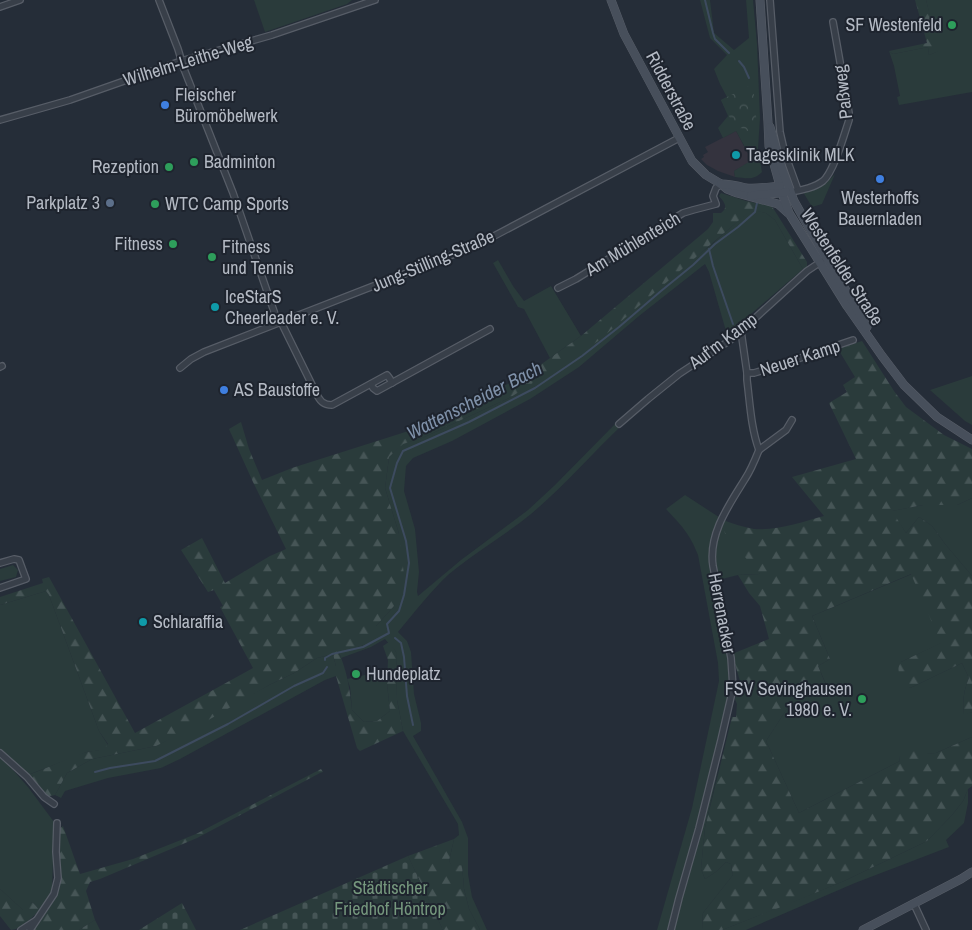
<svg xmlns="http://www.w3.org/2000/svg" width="972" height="930" viewBox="0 0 972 930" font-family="'Archivo Narrow',sans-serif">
<defs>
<pattern id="forest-firs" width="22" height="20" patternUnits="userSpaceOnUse" patternTransform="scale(1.25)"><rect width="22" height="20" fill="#2a3b3b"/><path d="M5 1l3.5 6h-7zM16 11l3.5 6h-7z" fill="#465556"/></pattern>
<pattern id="cemetery-stones" width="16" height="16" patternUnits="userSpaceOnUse" patternTransform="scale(1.25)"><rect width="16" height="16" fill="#2a3b3b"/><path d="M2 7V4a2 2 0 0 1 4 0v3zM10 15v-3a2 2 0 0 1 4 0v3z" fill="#465556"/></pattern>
<pattern id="park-crowns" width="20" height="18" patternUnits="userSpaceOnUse" patternTransform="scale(1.25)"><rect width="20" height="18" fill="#2a3b3b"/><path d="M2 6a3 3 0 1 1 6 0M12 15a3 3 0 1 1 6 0" fill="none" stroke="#465556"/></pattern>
</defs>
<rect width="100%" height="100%" fill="#252d38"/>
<path fill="#34333e" d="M736,131L752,161L734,171L735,177L718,171L707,165L701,159L704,157L703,155L708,152L705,147Z"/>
<g fill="#2a3b3b">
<path d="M254,0H352L347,4L265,32Z"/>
<path d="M700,0H710L714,33L734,50L749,38L746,0H753L757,44L760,118L758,149L762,172C753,181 747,178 735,177L734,171L752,160L736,131L723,138L718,128L728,116L721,100L727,97L720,84L714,69L727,55L710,38Z"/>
<path d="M926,0H972V92L899,105L897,97L900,96L894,66L889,51L893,54L928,47L929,55L938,51Z"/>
<path d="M835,174L822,204L812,207L803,192L825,184Z"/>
<path d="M751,209L766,213L775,220L803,269L737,326L728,338L709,272L705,264L639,316L579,367L530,399L452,441L413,458L406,466L404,491L415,529L419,572L417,592L418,596L461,560L528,510L555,485L617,422L621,426C591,455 563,487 531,514C504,536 474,553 448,575C430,592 414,613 398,632L407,641L411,652L414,694L421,723V731L413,736L462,822L468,838V874L472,897L487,930H480L469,909L464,889L462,865L452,867L449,861L454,839L459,835L458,824L403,731L397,700L396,652L385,639L371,647L341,658L339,652L364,645L376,626L394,606L399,534L385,488L389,457L402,444L422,438L511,397L711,245Z"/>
<path d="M498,260L513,286L524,301L551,286L581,336L550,358L524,309L518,307L493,263Z"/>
<path d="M972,376V425L965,421L930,390Z"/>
<path d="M685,495L751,538L760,574L738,575L718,580L729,653L731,683L728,704L670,930H657L692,808L719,681L718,663L698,555C690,534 681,525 666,509Z"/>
<path d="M972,498V576L945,544L932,526L919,517L906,533L891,511L923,505H957Z"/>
<path d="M13,565L18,570L16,577L0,581V569Z"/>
<path d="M912,574L942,643L901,662L910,688L962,663L969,678C964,689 962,702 964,714L972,712V737L936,753L899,757L900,761L799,813L766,741L788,707L829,691L818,666L830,659L812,616Z"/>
<path d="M46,591L49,595L99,731L108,745L103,750L87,752L28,775L0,751V605Z"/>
<path d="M333,654L336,666V676L325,680L180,759L161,768L108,778L65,791L61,798L55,795L67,773L92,759L156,746L269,685L294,673L317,658Z"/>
<path d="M387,670V683L390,711L377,721L364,722L352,710L350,687L347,679Z"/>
<path d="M0,758L13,770L28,787L54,822L52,894L40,910L32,902L24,911L0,889Z"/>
<path d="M719,766L705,828L701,869L705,879L717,871L726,862L731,864L733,875L703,913L702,930H672L709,799Z"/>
<path d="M968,789V803L964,823L946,840L949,847L855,883L746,930H722L844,881L927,841L952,815L963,801Z"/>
</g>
<g fill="url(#forest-firs)">
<path d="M915,0H926L939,51L929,55L928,47L893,54L889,51L927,43Z"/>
<path d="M721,193L746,201L771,206L773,208L807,262V267L803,269L775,220L766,213L751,210L598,341L511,397L422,438L403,444L389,457L385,488L399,534L405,583L394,606L376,626L380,634L364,645L339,653C347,671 350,690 352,710L364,722L377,721L390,711L387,683L388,660L383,646L389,642L396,652L397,700L403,731L360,751L357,748L336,676V666L333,654L317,658L294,673L269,685L205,722L156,746L92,759L67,773L55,795L44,797L28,775C48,768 67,758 87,752C95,750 103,752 108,744L99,731L49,595L46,591L0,605V597L43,583L42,579L49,577L135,733L253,668L220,607L223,606L214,590L208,592L181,550L202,538L225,583L270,556L286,549L253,482L229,429L241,422L249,449L262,480L292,468L418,428L450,415L497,390L536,368L581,336L708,229L713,222V213H721C729,207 724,202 719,196Z"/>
<path d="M862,341L894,391L906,407L944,435L972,449V498L957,505H923L892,511L906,533L919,517L932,526L945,544L972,576V712L964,715C962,702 964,689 969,678L962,663L910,688C903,680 894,672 901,662L941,643L911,574L812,616L830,659L818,666L829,692L788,707L766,741L799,813L900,761L899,757L918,749L923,754L936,753L972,737V786L968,789L963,801L952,815L927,841L844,881L786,905L722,930H702L703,913L733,875L731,864L726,862L717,871L705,879L701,869L705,828L732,717H736L737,704L735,699L740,681L732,654L769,639L760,606L749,593L738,575L760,574L743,555L751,538L725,534L723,520C733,524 743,527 754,529C777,531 802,522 824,516L792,477L856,459L829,403L847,392L843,385L855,377L838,349Z"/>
<path d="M321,769L323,772L320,773L197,838L100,879L90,882L86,891L95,920L79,930H33L57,894L58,830L63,826L80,874L133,859L196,834Z"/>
<path d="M454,839L449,861L452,866L462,865L464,889L469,909L480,930H443L408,856Z"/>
<path d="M0,889L23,910L32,902L40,910C32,917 22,929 11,930L0,916Z"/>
</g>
<g fill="url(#cemetery-stones)">
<path d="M408,856L443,930H240Z"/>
<path d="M182,903L196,930H139Z"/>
<path d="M95,920L100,930H79Z"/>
</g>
<path fill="url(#park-crowns)" d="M753,84L757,126L748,131L741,128L736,130L721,100Z"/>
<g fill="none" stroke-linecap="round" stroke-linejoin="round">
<g stroke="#3d4b5f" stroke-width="2">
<path d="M705,0L713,33L715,39L729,53"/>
<path d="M739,61L744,67L749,78"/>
<path d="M709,249L713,266L733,324"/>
<path d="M395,638L401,643L404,657L407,696L413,725"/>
<path d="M325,660V658L332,654L363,647L389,633L387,624L399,611L404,595L409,563L406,541L390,488L397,463L403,451L469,422L535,388L582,356L619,327L661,291L693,265L715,244L738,227L755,212L757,203"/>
<path d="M95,772L110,768L155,761L228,724L294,686L323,673L327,667"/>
</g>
<defs>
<g id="street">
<path d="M159,0L178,49L184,69L233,193L278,323"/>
<path d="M770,0L780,132L785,154L798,190"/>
<path d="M0,7L20,0"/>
<path d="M0,120L70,100L181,61L272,35L375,0"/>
<path d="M790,192C801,190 814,188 823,181C834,172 844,135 849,120V113L833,22"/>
<path d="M558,288L576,279L683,213L693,210L716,204L713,196L716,188L721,184"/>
<path d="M281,322L316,393C320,401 323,405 332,405L387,375L390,379L392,383"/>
<path d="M0,367L2,366"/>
<path d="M180,368L191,359L204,352L435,262L479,244L679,138"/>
<path d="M747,373H754L774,367L853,340"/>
<path d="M371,384L373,388L377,391L490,329"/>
<path d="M619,424L648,399L679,374L732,339L807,271L822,261"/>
<path d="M759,450L786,430L792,420"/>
<path d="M0,563L14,559L19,560L26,579L0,588"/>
<path d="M0,753L27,777L44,797L54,804"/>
<path d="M914,904L926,930"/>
<path d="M21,930L35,921"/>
<path d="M30,930L54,894L58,878L56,852L57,823"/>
<path d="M671,930L679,898L699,828L721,740L733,688L731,658L713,566C708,534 729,505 745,479C751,470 755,460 759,450C751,428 750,404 747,380V373L741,331"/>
</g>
<g id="secondary">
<path d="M611,0L624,34L692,161L706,175L721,184L727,189L737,193L778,204L788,213"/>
<path d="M760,0L768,122L769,146L782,193L789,213L847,306L882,356L904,385L937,417L972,440"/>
<path d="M770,127L782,169L794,201L821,249L853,302L867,327"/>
<path d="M721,184C730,184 738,186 746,188C758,189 769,187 780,186"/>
<path d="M751,196C762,193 775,195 786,192"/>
<path d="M863,930L961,879L972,872"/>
</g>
</defs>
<use href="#street" stroke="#575d67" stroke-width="8"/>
<use href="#secondary" stroke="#575d67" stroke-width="9"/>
<use href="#street" stroke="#383f49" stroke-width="5.5"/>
<use href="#secondary" stroke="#474f5b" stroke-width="8"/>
</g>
<g fill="#2e9e5b" stroke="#1e242e" stroke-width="2">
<circle cx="952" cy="25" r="5"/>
<circle cx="194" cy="162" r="5"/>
<circle cx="169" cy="167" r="5"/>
<circle cx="155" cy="204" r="5"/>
<circle cx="173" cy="244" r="5"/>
<circle cx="212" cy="257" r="5"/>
<circle cx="356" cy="674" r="5"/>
<circle cx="862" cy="699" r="5"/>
</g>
<g fill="#3f7fe0" stroke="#1e242e" stroke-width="2">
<circle cx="165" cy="105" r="5"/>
<circle cx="880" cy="179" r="5"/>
<circle cx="224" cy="390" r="5"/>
</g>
<g fill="#0f9aa8" stroke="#1e242e" stroke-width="2">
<circle cx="736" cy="155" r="5"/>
<circle cx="215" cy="307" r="5"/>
<circle cx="143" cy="622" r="5"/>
</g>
<circle fill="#5c6f8a" stroke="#1e242e" stroke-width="2" cx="110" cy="203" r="5"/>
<g text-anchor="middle" stroke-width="4" stroke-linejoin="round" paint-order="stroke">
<g font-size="18" fill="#b4bac4" stroke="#1e242e" text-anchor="start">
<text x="942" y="31" text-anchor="end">SF Westenfeld</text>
<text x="175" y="101">Fleischer<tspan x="175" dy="21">Büromöbelwerk</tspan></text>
<text x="746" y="161">Tagesklinik MLK</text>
<text x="204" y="168">Badminton</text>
<text x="159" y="173" text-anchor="end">Rezeption</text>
<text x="880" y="204" text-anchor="middle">Westerhoffs<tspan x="880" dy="21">Bauernladen</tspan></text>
<text x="100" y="209" text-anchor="end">Parkplatz 3</text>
<text x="165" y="210">WTC Camp Sports</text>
<text x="163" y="250" text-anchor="end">Fitness</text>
<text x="222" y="253">Fitness<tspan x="222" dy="21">und Tennis</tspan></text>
<text x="225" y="303">IceStarS<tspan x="225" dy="21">Cheerleader e. V.</tspan></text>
<text x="234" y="396">AS Baustoffe</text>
<text x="153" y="628">Schlaraffia</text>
<text x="366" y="680">Hundeplatz</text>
<text x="852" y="695" text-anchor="end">FSV Sevinghausen<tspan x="852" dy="21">1980 e. V.</tspan></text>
</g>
<g font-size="18" fill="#b4bac4" stroke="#1e242e">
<text transform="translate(188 61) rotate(-17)" y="6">Wilhelm-Leithe-Weg</text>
<text transform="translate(671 91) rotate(62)" y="6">Ridderstraße</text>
<text transform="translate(843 92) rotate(-97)" y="6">Paßweg</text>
<text transform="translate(633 244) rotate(-31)" y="6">Am Mühlenteich</text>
<text transform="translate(433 261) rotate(-23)" y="6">Jung-Stilling-Straße</text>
<text transform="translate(842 267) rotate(57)" y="6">Westenfelder Straße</text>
<text transform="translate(723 341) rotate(-37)" y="6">Auf'm Kamp</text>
<text transform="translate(800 358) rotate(-18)" y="6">Neuer Kamp</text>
<text transform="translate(722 613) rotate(79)" y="6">Herrenacker</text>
</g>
<g font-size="18" fill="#75977d" stroke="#1e242e">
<text x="390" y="894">Städtischer<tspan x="390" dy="21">Friedhof Höntrop</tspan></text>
</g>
<g font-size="19" font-style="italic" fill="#7f91a9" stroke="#1e242e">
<text transform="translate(474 400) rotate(-27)" y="7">Wattenscheider Bach</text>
</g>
</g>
</svg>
